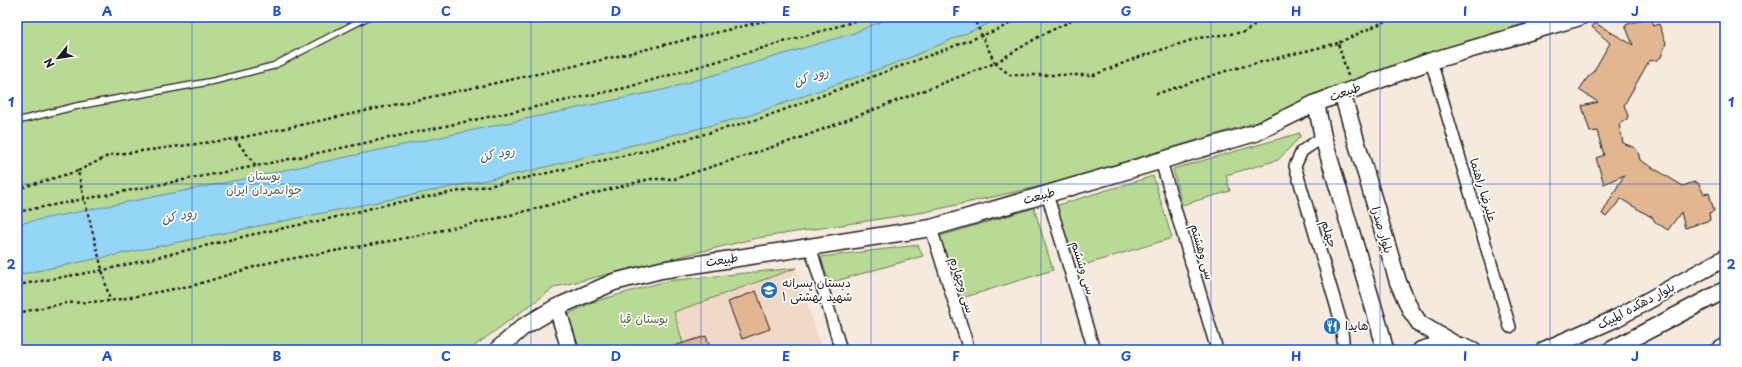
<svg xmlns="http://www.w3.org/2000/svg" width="1742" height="367" viewBox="0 0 1742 367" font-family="'Playpen Sans','Playpen Sans Arabic',sans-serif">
<rect width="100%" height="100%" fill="#f6e9de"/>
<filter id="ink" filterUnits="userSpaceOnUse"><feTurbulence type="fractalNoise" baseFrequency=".025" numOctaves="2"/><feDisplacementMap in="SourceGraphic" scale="8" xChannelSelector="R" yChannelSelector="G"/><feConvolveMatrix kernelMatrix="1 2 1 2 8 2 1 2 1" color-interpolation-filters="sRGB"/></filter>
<g filter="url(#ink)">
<path fill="#f0dac7" d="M796,268L822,350H685L674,312Z"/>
<g fill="#b8da94" stroke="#6a7b58">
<path d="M17,17H1555L1284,114L1046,185L925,212L757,238L555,287L469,350H17Z"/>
<path d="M1300,133V137L1278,160L1226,175L1230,191L1182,205L1173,169Z"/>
<path d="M1153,176L1172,238L1074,268L1055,206Z"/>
<path d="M1034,208L1053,270L959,299L940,236Z"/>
<path d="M918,245L923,256L829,283L821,257Z"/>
<path d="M796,268L674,312L685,350H577L567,315L593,302L666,281Z"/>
</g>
<path fill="#95d5f6" stroke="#658b9f" d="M891,17H1004L904,60L748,116L530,171L17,275V224L238,180L667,89L854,33Z"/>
<g fill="#e1b691" stroke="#1c1c1c">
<path d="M1651,17L1654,26L1659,24L1666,43L1661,57L1657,60L1649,61L1624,105L1628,116L1627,119L1619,124L1623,143L1635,148L1638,152L1640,160L1683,186L1694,182L1698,183L1704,194L1709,193L1714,211L1709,213L1710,220L1685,228L1681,212L1668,230L1655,222L1653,218L1621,199L1606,217L1602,214L1624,175L1604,184L1596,158L1604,155L1597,131L1590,132L1582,106L1598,102L1579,90L1588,77L1592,74L1610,43L1592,27L1595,23L1633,45L1625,25Z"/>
<path d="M756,291L770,329L742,339L728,302Z"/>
<path d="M706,336L711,350H671V347Z"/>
</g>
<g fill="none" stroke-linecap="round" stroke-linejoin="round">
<defs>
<path id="lane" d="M17,121L77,106L214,81L273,66L368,17"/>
<g id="street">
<path d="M1431,61L1510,327"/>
<path d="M1323,137L1302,151L1295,166L1341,322L1344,350"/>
<path d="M1161,161L1217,350"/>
<path d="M1047,194L1094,350"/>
<path d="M931,228L969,350"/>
<path d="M810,246L841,350"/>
<path d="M1715,350L1725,344"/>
</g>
<g id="secondary">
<path d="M1342,93L1398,282L1411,311L1420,324L1456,345"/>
<path d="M1316,103L1323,137L1380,329L1385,350"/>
<path d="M557,307L570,350"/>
<path d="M497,350L523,327L557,307L614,282L661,270L931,228L1255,133L1316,103L1431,61L1580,17"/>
<path d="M1421,350C1439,344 1456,342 1473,350"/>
<path d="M1544,350L1615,319L1725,258"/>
<path d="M1611,350L1725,290"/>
</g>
</defs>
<use href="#lane" stroke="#1c1c1c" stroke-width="8"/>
<use href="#street" stroke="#1c1c1c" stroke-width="14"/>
<use href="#secondary" stroke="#1c1c1c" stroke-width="19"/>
<g stroke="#1c1c1c" stroke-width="2.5" stroke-dasharray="3 3" stroke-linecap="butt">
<path d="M995,63L1010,75H1094L1136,58L1198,38L1245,32L1265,17"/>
<path d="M1348,76L1338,43L1395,17"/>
<path d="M1156,94L1229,70L1338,43"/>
<path d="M235,139L256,166L625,88L849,23L864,17"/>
<path d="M78,171L110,155L235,139L593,62L781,17"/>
<path d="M17,189L78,171L82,190"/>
<path d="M17,212L256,166"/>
<path d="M17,285L104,270L250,235L328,219L384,205L503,183L644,151L762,118L997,30L1023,17"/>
<path d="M17,313L66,303L110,301L195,285L267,263L396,240L499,218L650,179H674L800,138L995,63L1040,36L1079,17"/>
</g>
<use href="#lane" stroke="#fff" stroke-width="5.5"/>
<use href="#street" stroke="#fff" stroke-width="11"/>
<use href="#secondary" stroke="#fff" stroke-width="16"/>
<g stroke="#1c1c1c" stroke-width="2.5" stroke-dasharray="3 3" stroke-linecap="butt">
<path d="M973,17L995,63"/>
<path d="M82,190L110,301"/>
</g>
</g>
</g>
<path fill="none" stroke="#1d4ed8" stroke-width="1" stroke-opacity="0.55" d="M192,17V350M362,17V350M531,17V350M701,17V350M871,17V350M1041,17V350M1211,17V350M1380,17V350M1550,17V350M17,184H1725"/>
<defs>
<symbol id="school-disc" viewBox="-11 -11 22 22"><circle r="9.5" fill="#1f6fb2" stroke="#fff"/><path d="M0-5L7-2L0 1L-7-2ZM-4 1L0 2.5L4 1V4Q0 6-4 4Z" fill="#fff"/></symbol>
<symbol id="restaurant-disc" viewBox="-11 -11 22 22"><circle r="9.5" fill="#1f6fb2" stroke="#fff"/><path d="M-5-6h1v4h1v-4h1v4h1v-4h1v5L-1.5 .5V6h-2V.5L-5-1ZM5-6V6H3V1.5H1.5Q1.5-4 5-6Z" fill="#fff"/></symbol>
</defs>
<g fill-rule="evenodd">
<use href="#school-disc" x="759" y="280" width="20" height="20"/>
<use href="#restaurant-disc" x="1322" y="316" width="20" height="20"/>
</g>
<g text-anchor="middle" stroke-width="3.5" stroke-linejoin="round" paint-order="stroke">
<g font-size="12" fill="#1c1c1c" stroke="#fff">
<text transform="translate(1345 92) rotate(-21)" y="4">طبیعت</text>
<text transform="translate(1483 190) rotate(73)" y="4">علیرضا راهنما</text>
<text transform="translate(1039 196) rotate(-16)" y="4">طبیعت</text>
<text transform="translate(1382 230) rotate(74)" y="4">بلوار صدرا</text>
<text transform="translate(1329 234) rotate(73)" y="4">چهلم</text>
<text transform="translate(1202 252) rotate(74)" y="4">سی وهشتم</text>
<text transform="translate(722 260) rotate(-9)" y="4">طبیعت</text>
<text transform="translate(1083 268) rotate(73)" y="4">سی وششم</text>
<text transform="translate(962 285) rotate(73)" y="4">سی وچهارم</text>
<text transform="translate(1636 306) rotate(-28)" y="4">بلوار دهکده المپیک</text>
</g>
<g font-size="12" fill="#535e46" stroke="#fff">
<text x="264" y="180">بوستان<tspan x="264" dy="14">جوانمردان ایران</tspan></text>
<text x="644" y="323">بوستان قبا</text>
</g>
<g font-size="12" fill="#1c1c1c" stroke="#fff" text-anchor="start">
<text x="782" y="287">دبستان پسرانه<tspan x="782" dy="14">شهید بهشتی ۱</tspan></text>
<text x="1345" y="330">هایدا</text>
</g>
<g font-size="13" font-style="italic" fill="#465d68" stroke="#fff">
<text transform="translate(811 76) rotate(-18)" y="5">رود کن</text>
<text transform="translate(497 153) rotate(-11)" y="5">رود کن</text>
<text transform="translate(179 215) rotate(-11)" y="5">رود کن</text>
</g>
</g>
<rect width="1742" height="367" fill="none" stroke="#fff" stroke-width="44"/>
<g transform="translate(58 58) rotate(240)" stroke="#ffffff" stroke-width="3" paint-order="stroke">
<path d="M0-3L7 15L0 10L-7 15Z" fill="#1c1c1c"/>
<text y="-6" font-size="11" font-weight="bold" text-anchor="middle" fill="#1c1c1c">N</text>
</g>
<rect x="22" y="22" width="1698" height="323" fill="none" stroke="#1d4ed8" stroke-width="1.5"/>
<g font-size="13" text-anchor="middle" font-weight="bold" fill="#1d4ed8">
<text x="107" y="16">A</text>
<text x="277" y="16">B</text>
<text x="446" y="16">C</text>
<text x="616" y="16">D</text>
<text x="786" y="16">E</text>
<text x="956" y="16">F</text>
<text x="1126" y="16">G</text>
<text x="1296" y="16">H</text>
<text x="1465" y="16">I</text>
<text x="1635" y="16">J</text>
<text x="11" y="107">1</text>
<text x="1731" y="107">1</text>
<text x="11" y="269">2</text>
<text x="1731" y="269">2</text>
<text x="107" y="361">A</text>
<text x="277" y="361">B</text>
<text x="446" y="361">C</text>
<text x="616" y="361">D</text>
<text x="786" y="361">E</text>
<text x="956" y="361">F</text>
<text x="1126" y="361">G</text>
<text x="1296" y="361">H</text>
<text x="1465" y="361">I</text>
<text x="1635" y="361">J</text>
</g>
</svg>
